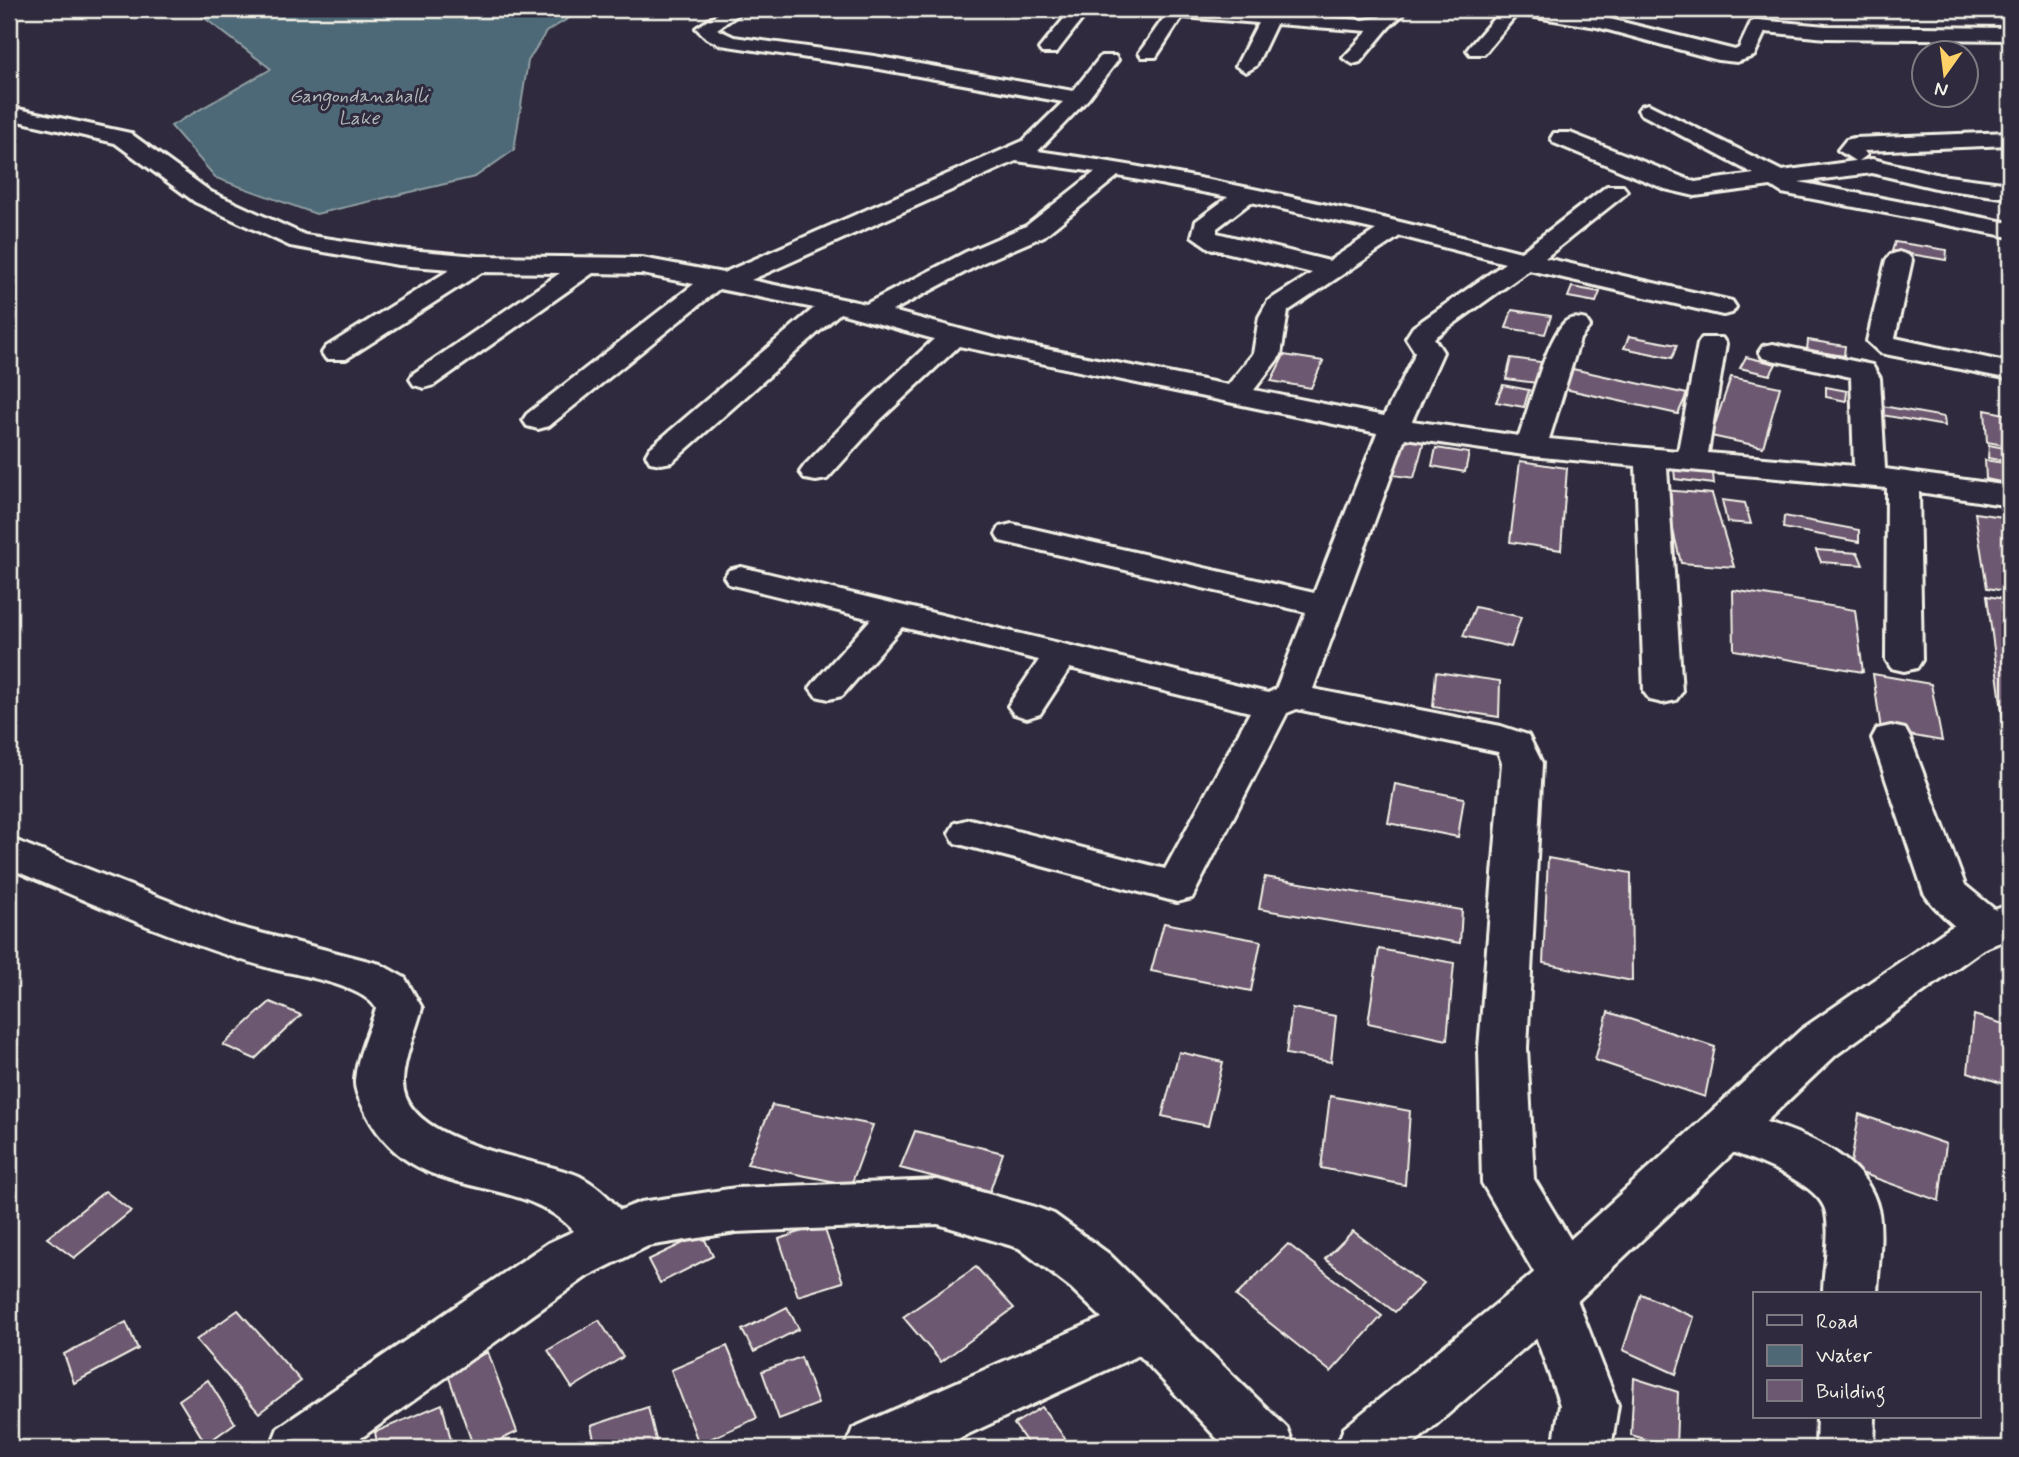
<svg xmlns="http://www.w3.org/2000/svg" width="2019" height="1457" viewBox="0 0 2019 1457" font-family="Mynerve,sans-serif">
<rect width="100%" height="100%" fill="#2f2a3d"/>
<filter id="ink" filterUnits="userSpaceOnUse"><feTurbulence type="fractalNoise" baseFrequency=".0143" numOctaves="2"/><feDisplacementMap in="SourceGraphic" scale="14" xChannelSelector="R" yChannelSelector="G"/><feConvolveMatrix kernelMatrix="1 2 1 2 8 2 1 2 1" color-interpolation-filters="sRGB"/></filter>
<g filter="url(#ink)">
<path fill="#4e6876" stroke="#909fa4" stroke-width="2" d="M193,9H584L546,32L528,61L514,150L475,177L316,214L216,178L171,126L271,69Z"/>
<g fill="#6c5870" stroke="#f4f1e8" stroke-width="2">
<path d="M1895,242L1947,250L1946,260L1892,251Z"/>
<path d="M1572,287L1600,292L1596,302L1568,297Z"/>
<path d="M1512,310L1551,316L1545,334L1506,328Z"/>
<path d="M1629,336L1677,345L1672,358L1624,348Z"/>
<path d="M1808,340L1845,346L1844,356L1807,350Z"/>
<path d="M1284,355L1323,361L1311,388L1271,381Z"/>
<path d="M1746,357L1776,364L1770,375L1740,368Z"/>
<path d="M1511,358L1541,362L1536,383L1506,379Z"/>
<path d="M1568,368L1687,394L1678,414L1556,387Z"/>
<path d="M1731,377L1780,387L1763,447L1711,436Z"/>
<path d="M1503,385L1529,390L1524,407L1496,402Z"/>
<path d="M1826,387L1847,391L1846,401L1826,397Z"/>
<path d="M1877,405L1944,417L1945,426L1876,414Z"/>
<path d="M1985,410L2010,415V446L1987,442Z"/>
<path d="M1403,438L1424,441L1414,478L1393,475Z"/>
<path d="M1989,445L2010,449V462L1988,458Z"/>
<path d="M1436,448L1469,453L1465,472L1432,466Z"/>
<path d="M1985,460L2010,464V484L1986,479Z"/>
<path d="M1520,461L1567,468L1561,550L1510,542Z"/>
<path d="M1674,468L1713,474L1714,484L1675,479Z"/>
<path d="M1663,490L1712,494L1734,567L1681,563Z"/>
<path d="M1722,500L1745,503L1751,524L1727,522Z"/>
<path d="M1975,513L2010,518V592L1987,588Z"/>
<path d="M1784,516L1859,530V542L1783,528Z"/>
<path d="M1816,550L1858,553L1863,565L1821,562Z"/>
<path d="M1733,590L1855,610L1863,672L1734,650Z"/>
<path d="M1987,596L2010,600V772Z"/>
<path d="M1475,607L1521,617L1511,647L1463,636Z"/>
<path d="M1436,672L1500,681L1499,717L1433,707Z"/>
<path d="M1873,674L1931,684L1942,741L1881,730Z"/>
<path d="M1395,784L1464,798L1458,837L1388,823Z"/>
<path d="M1548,858L1631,873L1632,981L1543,963Z"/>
<path d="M1265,877L1462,910L1460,943L1259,909Z"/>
<path d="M1164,923L1261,941L1251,991L1151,971Z"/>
<path d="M1379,949L1454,963L1447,1040L1368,1023Z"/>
<path d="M270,1002L301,1015L255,1059L223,1045Z"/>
<path d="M1292,1008L1336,1016L1331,1062L1286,1054Z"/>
<path d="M1608,1012L1715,1047L1705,1097L1595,1060Z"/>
<path d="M1974,1015L2010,1026V1086L1968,1072Z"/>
<path d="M1179,1052L1223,1062L1208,1126L1162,1116Z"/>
<path d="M1330,1096L1410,1111L1405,1185L1321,1168Z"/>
<path d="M772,1105L873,1125L851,1185L747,1164Z"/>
<path d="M1859,1114L1946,1144L1939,1201L1850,1169Z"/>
<path d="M915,1131L1003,1153L990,1191L900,1168Z"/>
<path d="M105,1191L131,1211L74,1258L47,1238Z"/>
<path d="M823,1224L843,1282L798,1296L779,1239Z"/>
<path d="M1353,1231L1423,1284L1395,1312L1325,1259Z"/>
<path d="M702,1234L713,1256L660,1283L648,1260Z"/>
<path d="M1288,1244L1382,1316L1331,1372L1236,1296Z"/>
<path d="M976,1267L1014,1308L941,1362L903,1317Z"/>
<path d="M1641,1294L1694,1317L1676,1374L1623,1350Z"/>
<path d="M787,1307L799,1329L754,1352L742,1330Z"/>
<path d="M238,1310L301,1381L259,1413L196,1340Z"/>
<path d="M599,1320L623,1357L572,1388L548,1350Z"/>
<path d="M126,1322L138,1349L74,1383L64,1354Z"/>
<path d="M727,1346L757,1418L699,1444L671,1370Z"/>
<path d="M488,1352L517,1432L483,1448H474L447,1372Z"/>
<path d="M801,1357L818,1404L779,1419L762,1371Z"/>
<path d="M1634,1378L1678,1392L1676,1448L1631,1435Z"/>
<path d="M208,1380L235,1423L206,1444L179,1400Z"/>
<path d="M442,1404L453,1448H378L375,1432Z"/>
<path d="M648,1407L658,1448H596L591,1426Z"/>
<path d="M1042,1407L1072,1448H1031L1014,1424Z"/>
</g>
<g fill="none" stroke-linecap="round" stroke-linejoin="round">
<defs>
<g id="minor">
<path d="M725,9H746L717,29L734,37L874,56L1073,91L1101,56H1115L1118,60L1088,99L1038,151C1202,174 1361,211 1521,252L1607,186H1623L1627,191L1623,196L1545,258L1732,301L1736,307L1732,313L1723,315L1529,270L1434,338L1443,352L1412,421L1519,436C1529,409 1546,340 1565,322C1571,317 1578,318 1586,320L1590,326L1580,339L1549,439L1678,451L1698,344L1702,338H1722L1726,344L1708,453L1854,466L1851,377L1763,358L1759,352L1763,346L1773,344L1872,365L1880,378L1885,469L2010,486V506L1919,492L1922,660L1917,668L1904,671L1891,668L1886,660L1887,488L1667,468L1682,692L1676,700L1663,703L1650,700L1644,692L1636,466L1531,456L1405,438L1313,689L1501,726L1528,735L1542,763L1527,1048L1534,1179L1593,1277L1585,1294L1576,1297L1618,1405L1611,1448H1553L1560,1405L1521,1294L1529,1277L1535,1274L1482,1183L1479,1048L1502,763L1498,752L1297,709L1287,713L1192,898L1177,902L955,843L949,833L955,823L970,819L1165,869L1250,712L1070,668L1040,714L1027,718L1014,714L1008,706L1039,660L902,627L842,696L829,699L816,696L810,688L816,680L871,619L729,584L724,577L729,570L741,567L1268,693L1276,689L1306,612L1000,541L996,534L1000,527L1012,524L1314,593L1377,433L959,346L880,420L827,479L816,481L805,479L800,472L805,465L860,408L934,339L840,313L672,462L661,464L650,462L646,455L650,448L814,308L719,289L549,426L538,429L527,426L523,420L527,414L694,284L642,274L593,273L434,385L424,388L414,385L410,379L414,373L560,273L482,272L346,359H326L322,353L326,347L451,269L398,265L290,246L195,202L115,143L9,119V107L130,133L211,192L305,235L398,249L477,256L642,258L723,273L1023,141L1063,102L874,68L721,45L706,38L696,28ZM1016,161L1095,172L1026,226L966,252L866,304L751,280ZM1118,176L1228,197L1196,221L1192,236L1209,248L1312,273L1268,301L1259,317L1253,354L1228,385L1001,340L892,311L984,262L1044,236ZM1251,202L1376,230L1329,261L1217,233V228ZM1400,236L1505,263L1413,327L1406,338L1415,352L1413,359L1384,416L1254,390L1281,355L1288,311Z"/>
<path d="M1072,9H1090L1056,53H1042L1039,49Z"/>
<path d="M1170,9H1217L1363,20L1380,17L1390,9H1409L1389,27L1360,62L1353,64L1343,58L1368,31L1276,24L1256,66L1246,72L1236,66L1258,23L1182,17L1156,57H1142L1139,53Z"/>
<path d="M1502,9H1551L1598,16L1735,50L1739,48L1751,22L1758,20L1826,26L2010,28V40L1826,38L1765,32L1754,56L1737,62L1718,60L1597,27L1517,14L1484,54H1470L1467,50L1470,46Z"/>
<path d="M1648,104L1782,171L1855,161L1838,150L1846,140L1854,138L2010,132V145L1864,151L1867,155L1859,161L1872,159L1940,175L2010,184V198L1940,189L1872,173L1799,182L2010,223V237L1782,193L1771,186L1695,196L1665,189L1554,143L1551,138L1554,133H1570L1695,182L1754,174L1641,114L1638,110L1641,106Z"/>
<path d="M1899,252L1908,255L1912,260L1895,338L2010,363V379L1880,353L1867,341L1886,260L1890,255Z"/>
<path d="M1891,726L1905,729L1910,738L1965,885L2005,918L2010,928L2005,940C2000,942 1993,945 1988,945C1970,944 1933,908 1924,893L1872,738L1877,729Z"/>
<path d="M9,838L230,925L380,964L405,978L422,1008C416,1031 404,1057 403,1081C402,1144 535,1158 579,1176C595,1184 608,1196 620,1210L641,1202L736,1188L938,1180L1035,1207L1054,1214L1109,1254L1287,1428L1295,1448H1226L1139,1355L938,1448H845L853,1428L1102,1318L1071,1288L1019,1248L938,1224L736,1232L648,1246L586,1277L347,1448H270L278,1428L548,1243L574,1231C516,1168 416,1208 367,1115C362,1104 354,1092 355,1080C357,1055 369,1031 376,1008C363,985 298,975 273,969C182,944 96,905 9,868Z"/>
<path d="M1725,1109C1779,1127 1866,1145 1879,1213C1883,1239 1878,1268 1877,1294H1823C1823,1268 1831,1239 1826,1213C1820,1179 1736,1154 1707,1143L1700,1129L1707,1115Z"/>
<path d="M1817,1417H1875L1874,1448H1816Z"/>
</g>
<path id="tertiary" d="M2010,904V938L1983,949L1836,1055L1567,1311L1409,1448H1336L1344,1428L1529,1277L1802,1029L1951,927Z"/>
</defs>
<use href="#minor" stroke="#f4f1e8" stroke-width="6"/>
<use href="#tertiary" stroke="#f4f1e8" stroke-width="6"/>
<use href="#minor" fill="#2f2a3d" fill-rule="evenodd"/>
<use href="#tertiary" fill="#2f2a3d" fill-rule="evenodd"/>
</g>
</g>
<g text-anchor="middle" stroke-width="6" stroke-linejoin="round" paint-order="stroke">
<g font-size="19" font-style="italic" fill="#b2baba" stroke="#2f2a3d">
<text x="359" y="102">Gangondanahalli<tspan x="359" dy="22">Lake</tspan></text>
</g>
</g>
<rect width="2019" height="1457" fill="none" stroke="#2f2a3d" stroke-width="35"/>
<rect x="18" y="18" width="1984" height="1422" fill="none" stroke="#f4f1e8" stroke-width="2.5" filter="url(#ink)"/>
<rect x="1753" y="1292" width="228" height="126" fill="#2f2a3d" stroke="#7e7a81" stroke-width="2"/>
<rect x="1767" y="1315" width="35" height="10" fill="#2f2a3d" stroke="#7e7a81" stroke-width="2"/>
<text x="1816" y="1328" font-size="21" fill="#f4f1e8">Road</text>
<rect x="1767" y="1345" width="35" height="21" fill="#4e6876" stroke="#7e7a81" stroke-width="2"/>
<text x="1816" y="1362" font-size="21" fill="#f4f1e8">Water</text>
<rect x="1767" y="1380" width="35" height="21" fill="#6c5870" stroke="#7e7a81" stroke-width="2"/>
<text x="1816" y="1398" font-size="21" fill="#f4f1e8">Building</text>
<g transform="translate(1945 74) rotate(194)"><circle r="33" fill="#2f2a3d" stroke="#7e7a81" stroke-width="2"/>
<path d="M0-5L12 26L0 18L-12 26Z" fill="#ffd166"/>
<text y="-10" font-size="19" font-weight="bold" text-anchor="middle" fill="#f4f1e8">N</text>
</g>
</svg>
